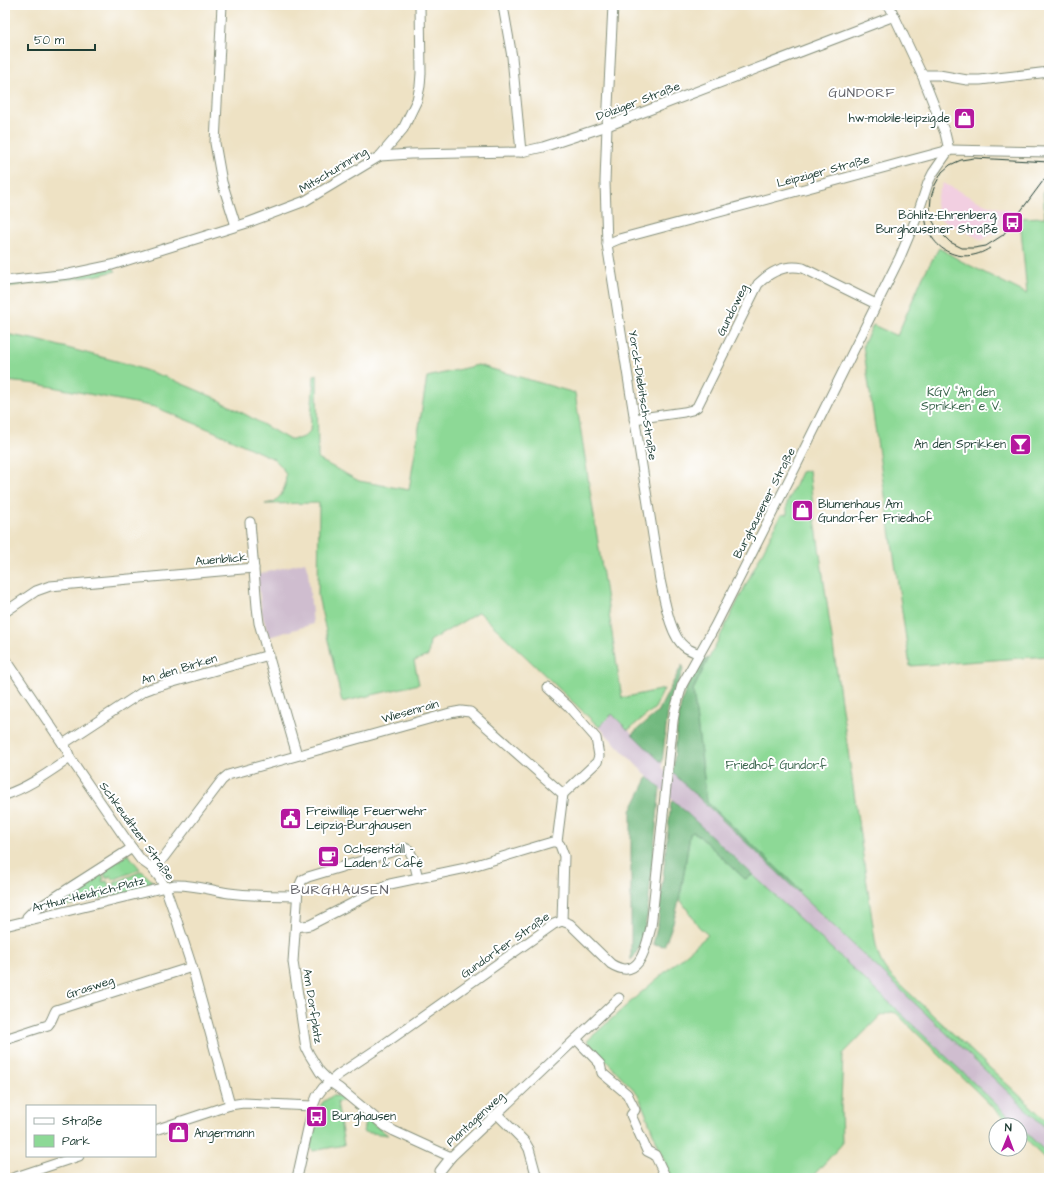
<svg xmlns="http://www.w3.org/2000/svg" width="1054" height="1183" viewBox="0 0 1054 1183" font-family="'Architects Daughter',sans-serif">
<rect width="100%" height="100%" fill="#fff"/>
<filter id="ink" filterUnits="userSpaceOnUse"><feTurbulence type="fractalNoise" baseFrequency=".025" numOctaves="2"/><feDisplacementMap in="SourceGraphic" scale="8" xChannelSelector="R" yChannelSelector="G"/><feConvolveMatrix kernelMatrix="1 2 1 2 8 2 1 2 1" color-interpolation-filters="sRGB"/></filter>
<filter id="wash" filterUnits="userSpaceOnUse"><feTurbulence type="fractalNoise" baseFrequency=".012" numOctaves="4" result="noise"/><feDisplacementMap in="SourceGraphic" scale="16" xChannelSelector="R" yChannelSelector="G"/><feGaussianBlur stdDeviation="0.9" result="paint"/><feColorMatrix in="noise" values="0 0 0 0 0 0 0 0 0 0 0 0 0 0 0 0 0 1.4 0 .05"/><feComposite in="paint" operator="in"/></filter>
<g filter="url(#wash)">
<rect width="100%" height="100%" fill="#eee2c4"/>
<path fill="#f2cfe1" d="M943,183L982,203L1013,212L999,230L982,240L940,219L937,212L936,203L937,197Z"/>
<g fill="#cfbdcf">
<path d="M305,562L308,571L313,624L269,637L262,614L257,575Z"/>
<path d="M612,714L662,763V767L672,778L673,773L1049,1131V1155L1020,1127V1125H1018L896,1009L648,777L599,727Z"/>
</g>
<g fill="#8dd996" stroke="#568b65">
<path d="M1049,183V656L910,666L863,345L873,325L897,336L923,276L939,248L961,261L1027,294L1020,218L1045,217L1043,192Z"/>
<path d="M113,268L116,271L94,276L5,287V284Z"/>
<path d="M5,334L37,340L124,363L171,379L213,397L250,417L288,439H297L304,437L310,431L314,376L317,375L318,459L359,481L409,490L427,377L478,365L575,393L622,698L664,689L655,708L628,730L612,714L599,727L479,612L430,641L428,656L414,661L419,684L342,702L318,596L319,503L265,504L274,502L281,495L285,486L286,475L282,467L274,459L213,431L155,407L37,384L5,381Z"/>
<path d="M809,470L813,505L874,933C877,952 878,961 891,976L1049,1123V1131L798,892L800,890L707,802L693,690L781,515L787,514V503L801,472Z"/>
<path d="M693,832L697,834L745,879L753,875L896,1009L1018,1125H1011L896,1013L891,1012L880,1016L843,1054L841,1104L842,1144L811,1178H671L638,1094L587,1041L636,997L708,935L699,927L680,899L690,834Z"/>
<path d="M128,854L140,869L113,880L111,876L106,878L103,870Z"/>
<path d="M100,871L104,879L102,880L103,882L107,881L110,888L108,889L111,896L45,911L44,908Z"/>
<path d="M142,871L153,882L147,888L114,896L111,889L116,887L114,883Z"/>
<path d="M332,1096H340L345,1100L337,1102L344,1145L313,1151L310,1148L321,1105L323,1102Z"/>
<path d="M354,1109L388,1135L363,1132L365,1122L353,1110Z"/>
<path d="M1020,1127L1049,1155V1163L1020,1134Z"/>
</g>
<g fill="#72b97f" stroke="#487b5a">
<path d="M708,658L693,690L707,802L800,890L798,892L673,773C676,744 676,713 687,686C691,677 697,668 702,659Z"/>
<path d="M682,665L683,670L668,710L662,763L632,734L658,712Z"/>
<path d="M648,777L660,788L647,917C644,929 640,952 631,960V811Z"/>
<path d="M674,801L753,875L745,879L697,834L693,832L690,834C683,874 681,909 664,946L653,944L658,924L671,802Z"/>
</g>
</g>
<g filter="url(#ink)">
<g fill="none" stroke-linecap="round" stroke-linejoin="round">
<defs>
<g id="minor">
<path d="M222,5L215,143L222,182L236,226"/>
<path d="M613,5L607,126L605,182L607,244L660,580C664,597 670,637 685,647C689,650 695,652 699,654"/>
<path d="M887,5L890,7L922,75L945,133L949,150"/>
<path d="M503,6L512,57L521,152"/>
<path d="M922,75H939L967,80H980L1049,72"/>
<path d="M380,156L410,154L521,152L543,147L607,126L894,16"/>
<path d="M607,244L619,239L949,150L1049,152"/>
<path d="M5,281L69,274L112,265L247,223L305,201L380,156L403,129L417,100L420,86L421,73L420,5"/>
<path d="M634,419L684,412L692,410L697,407L758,284C771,271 785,264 803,268L876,304"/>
<path d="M250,522L257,607L259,623L297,755"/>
<path d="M5,612L36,591L50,586L254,568"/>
<path d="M5,658L67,750L70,758L132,848L141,860L151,867L159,877L165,887L176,918L192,967L230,1105"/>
<path d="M548,688L568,706L596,738L599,756L597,762L563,794"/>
<path d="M63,744L144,691L152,688L269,655"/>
<path d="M5,795C29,787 49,772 70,758"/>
<path d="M151,867L158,864L164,857L222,780L228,775L450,713L461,711L470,712L563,794L557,842L560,845L564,856L562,921"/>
<path d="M418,878L413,858L409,850L405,848L308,877L302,880L298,889L293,962L306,1048L309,1054L320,1072L330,1082L339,1088L385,1126L394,1131L451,1157L619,998"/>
<path d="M27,921V917L32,912L132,848"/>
<path d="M5,926L174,885C193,884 210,890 229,893C251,896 275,896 297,896"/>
<path d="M296,927L310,925L390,884L466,868L552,842H557"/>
<path d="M5,1039L48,1025C52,1021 53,1015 56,1010L192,967"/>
<path d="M576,1039L600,1064L602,1073L627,1094L635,1110L631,1115L647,1151L655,1155L666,1178"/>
<path d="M498,1115L525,1142L529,1149L537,1178"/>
<path d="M155,1130L230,1105L243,1103L313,1106"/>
<path d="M13,1178L79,1156"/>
<path d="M297,1178L313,1106L317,1096L323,1088L338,1075L380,1047L554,924L562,921L570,924L611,964C640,982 646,947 651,927L673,721L675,710L682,685L715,626L798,462L900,257L916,219L928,183L933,173L949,150"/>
<path d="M439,1178L440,1171L451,1157"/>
</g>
</defs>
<use href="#minor" stroke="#86907c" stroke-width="11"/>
<use href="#minor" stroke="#fff" stroke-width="9"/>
<g stroke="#1f3d34" stroke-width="1">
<path d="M1049,162L974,158L961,160L950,165L942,172L935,185L931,197L930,210L931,218L938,230L950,242L962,248H974L986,246L1003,235L1046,177L1049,175"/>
<path d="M925,212C925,248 960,268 990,248"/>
</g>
</g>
</g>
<defs>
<symbol id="shop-square" viewBox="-11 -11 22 22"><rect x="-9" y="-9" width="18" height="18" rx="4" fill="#b5179e" stroke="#fff"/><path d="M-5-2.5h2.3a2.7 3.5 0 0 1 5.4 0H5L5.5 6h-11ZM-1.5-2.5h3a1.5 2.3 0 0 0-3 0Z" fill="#fff"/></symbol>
<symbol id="bus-square" viewBox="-11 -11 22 22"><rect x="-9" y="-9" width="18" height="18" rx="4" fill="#b5179e" stroke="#fff"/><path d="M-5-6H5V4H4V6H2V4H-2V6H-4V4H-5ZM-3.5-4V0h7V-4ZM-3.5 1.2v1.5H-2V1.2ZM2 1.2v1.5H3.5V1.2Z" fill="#fff"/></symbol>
<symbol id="bar-square" viewBox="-11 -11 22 22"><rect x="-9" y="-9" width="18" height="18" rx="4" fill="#b5179e" stroke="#fff"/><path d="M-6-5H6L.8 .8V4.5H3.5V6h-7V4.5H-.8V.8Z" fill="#fff"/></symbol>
<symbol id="civic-square" viewBox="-11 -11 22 22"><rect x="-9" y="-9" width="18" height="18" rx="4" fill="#b5179e" stroke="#fff"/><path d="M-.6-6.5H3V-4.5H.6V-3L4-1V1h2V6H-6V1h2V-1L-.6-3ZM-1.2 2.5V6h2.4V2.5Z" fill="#fff"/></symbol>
<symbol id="cafe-square" viewBox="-11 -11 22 22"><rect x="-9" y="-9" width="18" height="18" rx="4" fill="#b5179e" stroke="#fff"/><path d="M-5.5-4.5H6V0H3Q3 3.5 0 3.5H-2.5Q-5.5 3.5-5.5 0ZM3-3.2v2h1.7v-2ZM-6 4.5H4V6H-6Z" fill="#fff"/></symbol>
</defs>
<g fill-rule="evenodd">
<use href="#shop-square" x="952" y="106" width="25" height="25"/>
<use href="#bus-square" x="1000" y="210" width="25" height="25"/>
<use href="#bar-square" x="1008" y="432" width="25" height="25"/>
<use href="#shop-square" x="790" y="498" width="25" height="25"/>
<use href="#civic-square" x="278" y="806" width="25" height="25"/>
<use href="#cafe-square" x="316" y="844" width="25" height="25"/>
<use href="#bus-square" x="304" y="1104" width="25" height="25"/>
<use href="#shop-square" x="166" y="1120" width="25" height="25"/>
</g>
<g text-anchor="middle" stroke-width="4" stroke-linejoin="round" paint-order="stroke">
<g font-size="12" fill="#1f3d34" stroke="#fff">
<text transform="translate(638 101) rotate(-21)" y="4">Dölziger Straße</text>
<text transform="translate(333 170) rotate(-31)" y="4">Mitschurinring</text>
<text transform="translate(823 171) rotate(-15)" y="4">Leipziger Straße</text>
<text transform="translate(732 310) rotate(-64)" y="4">Gundoweg</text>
<text transform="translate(643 395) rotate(81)" y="4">Yorck-Diebitsch-Straße</text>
<text transform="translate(764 503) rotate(-63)" y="4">Burghausener Straße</text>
<text transform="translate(221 559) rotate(-5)" y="4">Auenblick</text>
<text transform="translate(179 669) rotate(-17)" y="4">An den Birken</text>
<text transform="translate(410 711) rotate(-16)" y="4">Wiesenrain</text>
<text transform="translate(137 831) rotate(54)" y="4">Schkeuditzer Straße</text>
<text transform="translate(88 894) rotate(-14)" y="4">Arthur-Heidrich-Platz</text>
<text transform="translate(505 945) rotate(-35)" y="4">Gundorfer Straße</text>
<text transform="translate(90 987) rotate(-18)" y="4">Grasweg</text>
<text transform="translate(313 1006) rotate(81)" y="4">Am Dorfplatz</text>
<text transform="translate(475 1119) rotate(-43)" y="4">Plantagenweg</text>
</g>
<g font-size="12" fill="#1f3d34" stroke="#fff" text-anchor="start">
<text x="950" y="122" text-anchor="end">hw-mobile-leipzig.de</text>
<text x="998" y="219" text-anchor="end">Böhlitz-Ehrenberg,<tspan x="998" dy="14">Burghausener Straße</tspan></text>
<text x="1006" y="448" text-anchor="end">An den Sprikken</text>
<text x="818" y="508">Blumenhaus Am<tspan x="818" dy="14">Gundorfer Friedhof</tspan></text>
<text x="306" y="815">Freiwillige Feuerwehr<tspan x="306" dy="14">Leipzig-Burghausen</tspan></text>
<text x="344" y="853">Ochsenstall -<tspan x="344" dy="14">Laden &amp; Café</tspan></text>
<text x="332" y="1120">Burghausen</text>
<text x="194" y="1137">Angermann</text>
</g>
<g font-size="12" fill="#3a644c" stroke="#fff">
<text x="961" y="396">KGV "An den<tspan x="961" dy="14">Sprikken" e. V.</tspan></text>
<text x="776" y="769">Friedhof Gundorf</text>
</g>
<g font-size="13" letter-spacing="1" fill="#636368" stroke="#fff">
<text x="862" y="97">GUNDORF</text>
</g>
<g font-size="14" letter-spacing="1" fill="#636368" stroke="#fff">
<text x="340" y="894">BURGHAUSEN</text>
</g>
</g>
<rect width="1054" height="1183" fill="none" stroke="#fff" stroke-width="20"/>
<rect x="26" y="1105" width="130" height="52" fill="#ffffff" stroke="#a5b1ae"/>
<rect x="34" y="1118" width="20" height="6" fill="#ffffff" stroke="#a5b1ae"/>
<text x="62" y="1125" font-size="12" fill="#1f3d34">Straße</text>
<rect x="34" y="1135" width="20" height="12" fill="#8dd996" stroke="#a5b1ae"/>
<text x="62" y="1145" font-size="12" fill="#1f3d34">Park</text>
<g transform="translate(1008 1137) rotate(1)"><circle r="19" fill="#ffffff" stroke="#a5b1ae"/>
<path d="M0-3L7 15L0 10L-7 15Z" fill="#b5179e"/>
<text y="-6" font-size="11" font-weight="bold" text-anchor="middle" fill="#1f3d34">N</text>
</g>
<path d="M28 44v6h67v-6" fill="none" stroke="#1f3d34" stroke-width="2"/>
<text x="34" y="44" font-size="12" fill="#1f3d34" stroke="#ffffff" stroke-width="3" paint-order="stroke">50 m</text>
</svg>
